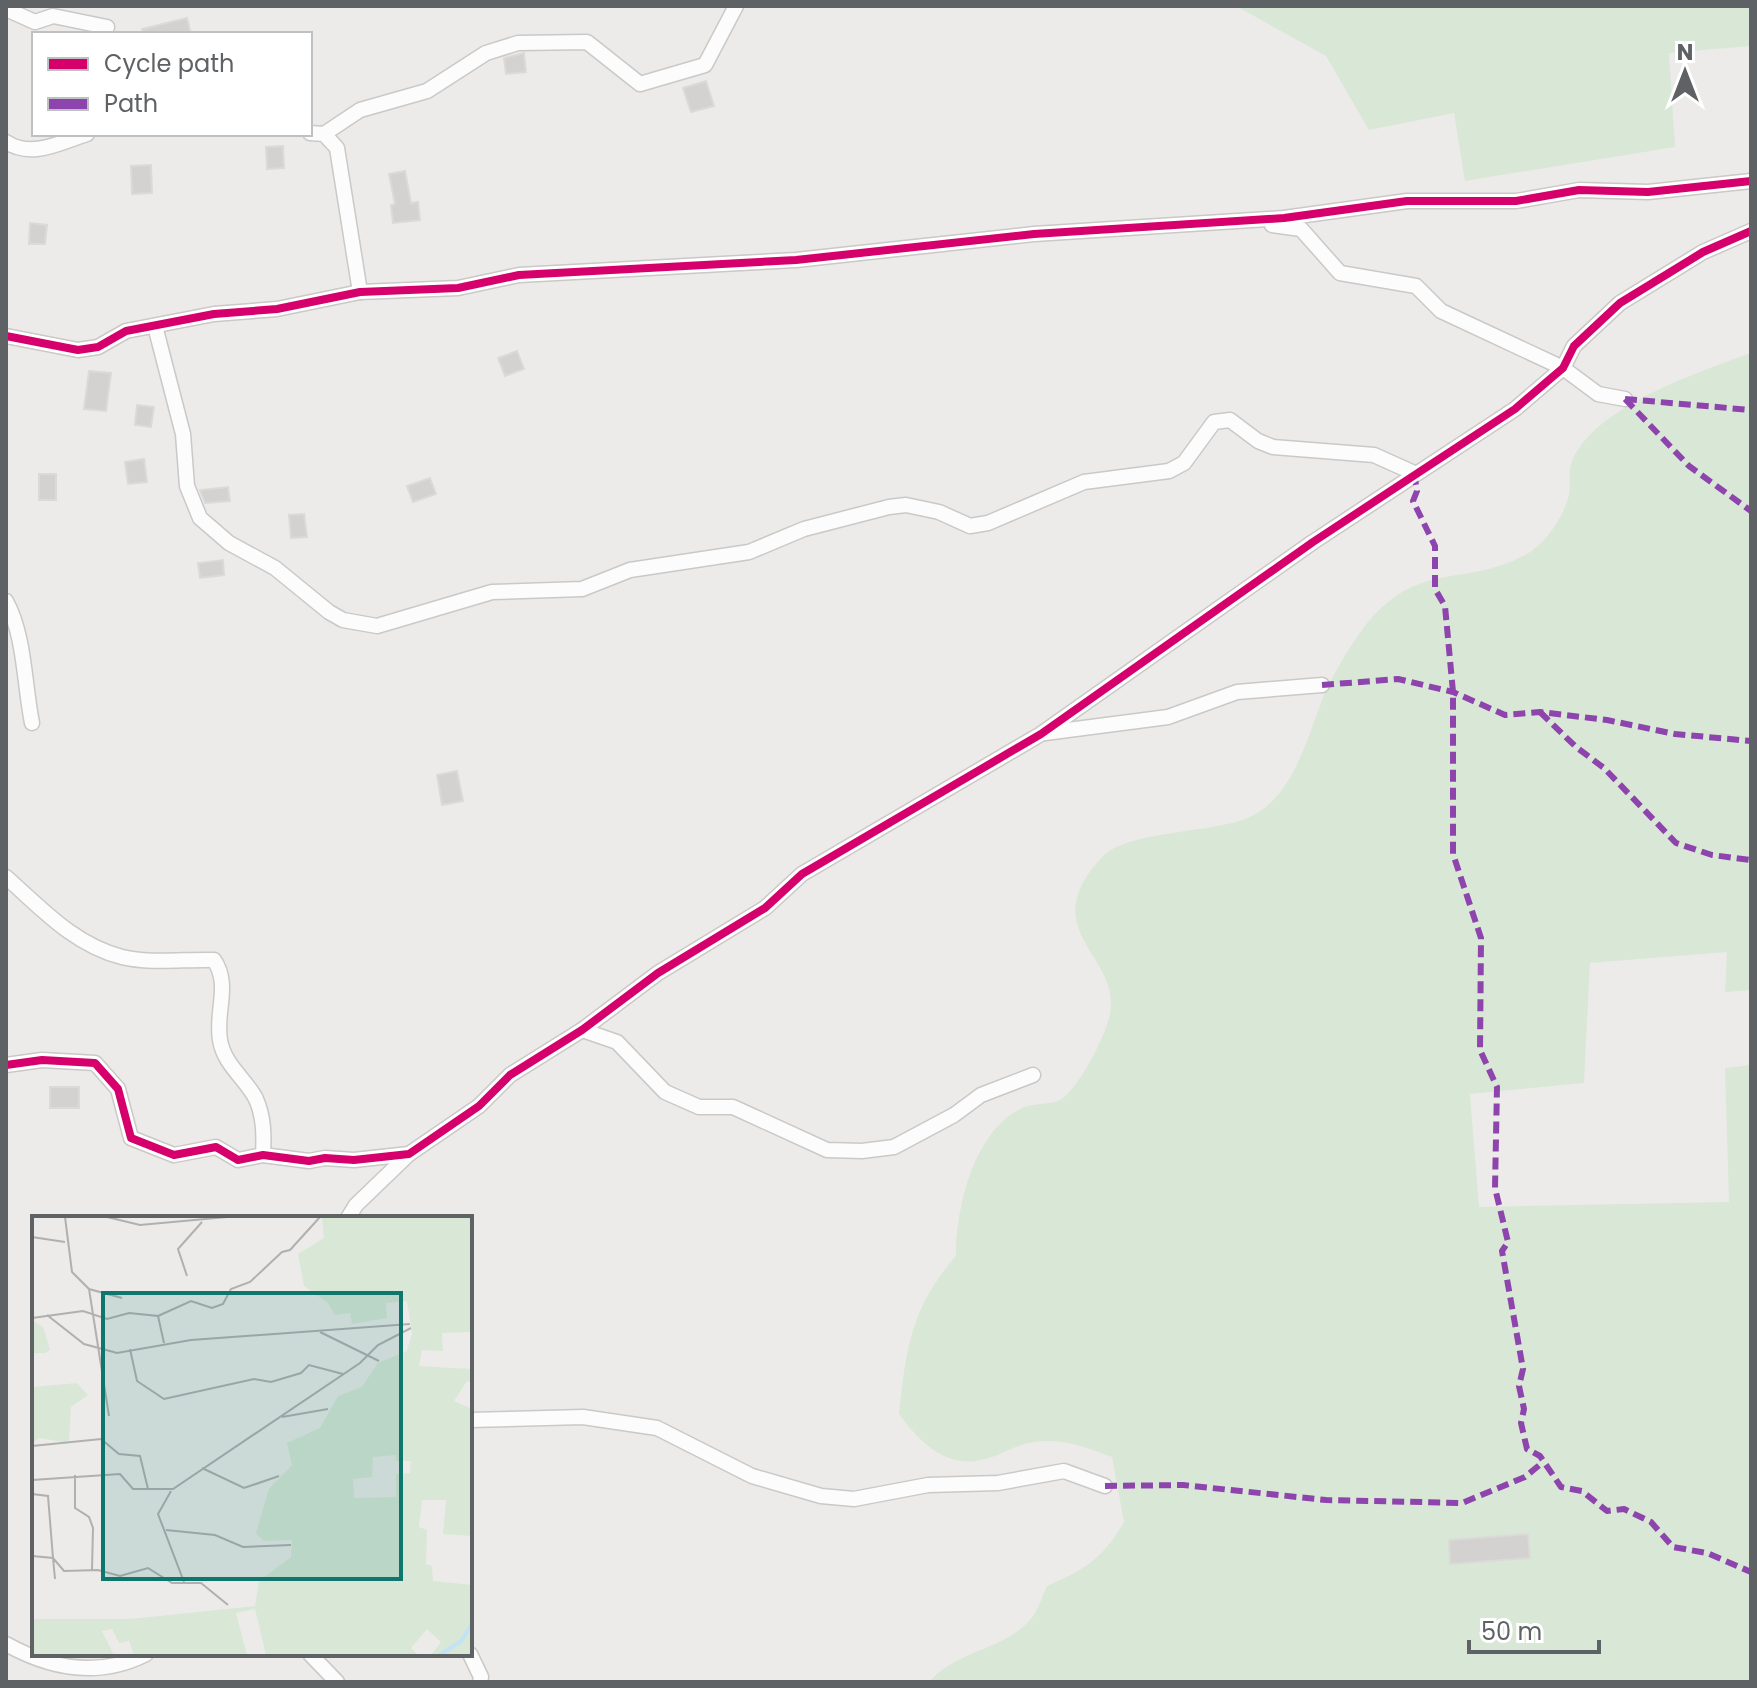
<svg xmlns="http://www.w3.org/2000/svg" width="1757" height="1688" viewBox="0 0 1757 1688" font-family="Poppins,sans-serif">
<rect width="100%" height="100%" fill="#edebe9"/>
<g fill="#d9e7d6">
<path d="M1236,6H1751V46L1669,53L1675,147L1465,181L1454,113L1369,130L1326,56Z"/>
<path d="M1751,353V990L1725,992L1727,952L1590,963L1584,1083L1470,1094L1479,1207L1729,1202L1725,1068L1751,1065V1682H929C957,1650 1002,1651 1030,1620C1038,1611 1042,1597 1047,1586C1086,1569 1102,1559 1124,1522L1112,1457C1091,1449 1069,1440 1046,1441C1015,1442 1004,1456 981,1460C944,1468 918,1440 899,1414C906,1349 911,1307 956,1256C956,1207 974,1129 1024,1107C1034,1103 1048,1105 1058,1101C1077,1093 1106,1035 1110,1014C1121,955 1034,932 1101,858C1127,829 1217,834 1252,816C1294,795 1308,735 1324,695C1334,673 1348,649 1362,630C1416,558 1460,589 1525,555C1545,545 1564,516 1569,495C1571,484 1568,471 1572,461C1595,406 1699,372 1751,353Z"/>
</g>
<g fill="#d4d2d1" stroke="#dcdad8" stroke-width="2">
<path d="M187,18L191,34H143L142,29Z"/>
<path d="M524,53L526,72L506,74L504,58Z"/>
<path d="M706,81L714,106L691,112L683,88Z"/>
<path d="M283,146L284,168L267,169L266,147Z"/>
<path d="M151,165L152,193L132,194L131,166Z"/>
<path d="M405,171L411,203L418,202L420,220L393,223L391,205L395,204L389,174Z"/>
<path d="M30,223L47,225L45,244H29Z"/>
<path d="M517,351L524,369L505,376L498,358Z"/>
<path d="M89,371L111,373L106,411L84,409Z"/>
<path d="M137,405L154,407L151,427L135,425Z"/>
<path d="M144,459L147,482L128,484L125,462Z"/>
<rect x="39" y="474" width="17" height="26"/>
<path d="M430,478L436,494L413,502L407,486Z"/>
<path d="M228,487L230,501L205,503L200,490Z"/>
<path d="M304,514L307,537L291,538L289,515Z"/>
<path d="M223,560L224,575L200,578L198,563Z"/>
<path d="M457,771L463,801L442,805L437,775Z"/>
<rect x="50" y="1087" width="29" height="21"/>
<path d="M1528,1534L1530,1558L1450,1564L1449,1540Z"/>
</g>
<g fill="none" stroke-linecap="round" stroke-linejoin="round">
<defs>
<g id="minor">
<path d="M6,9L35,22L53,16L107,27"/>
<path d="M310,133L324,134L337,148L360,292"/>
<path d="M324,134L360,110L427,91L486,53L518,43L587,42L640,84L705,65L736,6"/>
<path d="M6,142C32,159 61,142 87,134"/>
<path d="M1272,225L1301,229L1340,273L1416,286L1441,311L1563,368L1598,394L1625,399"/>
<path d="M155,326L183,434L187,486L200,518L229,543L275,568L329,612L343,620L377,626L492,592L582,589L630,570L749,552L804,529L889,507L906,505L939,512L970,526L988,523L1084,482L1169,471L1184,463L1214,422L1230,420L1258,441L1273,447L1374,455L1414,473"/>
<path d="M6,336L78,350L98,347L126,331L214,314L277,309L360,292L458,288L519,275L796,260L1034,234L1284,218L1407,201H1516L1579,190L1648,192L1751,181"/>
<path d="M6,601C25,636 24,683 32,723"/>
<path d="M1045,733L1168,717L1237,692L1322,685"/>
<path d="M6,877C41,908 74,945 122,957C150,964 185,959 214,960C231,985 215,1012 220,1040C224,1065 246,1079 256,1099C264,1117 264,1136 263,1155"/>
<path d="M582,1030L617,1042L665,1092L699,1107H733L827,1150L862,1151L894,1147L954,1115L981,1095L1033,1075"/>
<path d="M6,1065L42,1060L95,1063L118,1089L131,1138L174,1155L216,1147L238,1160L263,1155L309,1161L325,1158L354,1160L409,1154L479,1106L510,1075L582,1030L658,973L765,908L802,874L1041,734L1313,542L1515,409L1563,368L1574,346L1620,303L1703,252L1751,231"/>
<path d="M348,1218L356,1205L409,1154"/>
<path d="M470,1420L583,1417L657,1428L752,1476L821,1496L854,1499L928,1485L998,1483L1064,1471L1105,1486"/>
<path d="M6,1644C51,1669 99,1678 146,1654"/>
<path d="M310,1654L337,1682"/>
<path d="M470,1654L481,1677L480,1682"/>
</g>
</defs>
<use href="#minor" stroke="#cac9c8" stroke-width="17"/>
<use href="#minor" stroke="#fcfcfc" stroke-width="14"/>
<g stroke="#8e44ad" stroke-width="6" stroke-dasharray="12 6" stroke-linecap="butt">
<path d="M1625,399L1689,466L1751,511"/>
<path d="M1625,399L1751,410"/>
<path d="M1414,473L1417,491L1413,501L1435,546V589L1445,606L1453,692V854L1481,938L1480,1050L1497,1087L1495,1188L1508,1242L1502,1251L1523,1369L1519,1386L1524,1409L1521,1423L1527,1449L1540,1456L1561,1487L1582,1491L1607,1511L1624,1509L1651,1522L1673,1547L1707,1553L1751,1572"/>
<path d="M1322,685L1398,679L1453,692L1505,715L1540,712L1607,720L1675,734L1751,741"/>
<path d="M1540,712L1576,747L1604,768L1676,843L1712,855L1751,860"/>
<path d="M1105,1486L1183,1485L1326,1500L1462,1503L1525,1477L1542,1463"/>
</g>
<defs>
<g id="cycleway">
<path d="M6,336L78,350L98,347L126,331L214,314L277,309L360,292L458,288L519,275L796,260L1034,234L1284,218L1407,201H1516L1579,190L1648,192L1751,181"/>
<path d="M6,1065L42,1060L95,1063L118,1089L131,1138L174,1155L216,1147L238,1160L263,1155L309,1161L325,1158L354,1160L409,1154L479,1106L510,1075L582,1030L658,973L765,908L802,874L1041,734L1313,542L1515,409L1563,368L1574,346L1620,303L1703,252L1751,231"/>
</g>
</defs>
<use href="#cycleway" stroke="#fff" stroke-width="13"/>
<use href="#cycleway" stroke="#d6006c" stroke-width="8"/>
</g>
<g transform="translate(32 1216)">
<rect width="440" height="440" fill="#edebe9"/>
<path d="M290,1H440V116L410,117L411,135L390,134L387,150L440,153V167L435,165L422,185L440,193V320L411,318L414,284H390L387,311L395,314L394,348L400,350L401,365L440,369V439H399L409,426L395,413L379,432L386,439H234L223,393L204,397L215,439H102L97,425L87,427L80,413L70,415L82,439H0V403H99L223,390L227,365L259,341L260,324L232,325L224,317L237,273L260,249L255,227L288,212L306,180L330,171L346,147L375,135L380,118L375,85L354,87L355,102L320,108L318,97L303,99L296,87L272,70L266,38L292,22ZM364,239V245H379L378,257L364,258V281L322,282L321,263L340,261L341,241ZM0,104L11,111L18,134L13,137H0ZM45,167L56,179L39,191L37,227L7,222L0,227V171Z" fill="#d9e7d6" fill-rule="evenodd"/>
<path fill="none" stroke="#c1e3f4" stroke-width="4" d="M408,439L429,425L440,408"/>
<path fill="none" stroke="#b0b0b0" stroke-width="2" d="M33,1L40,56L57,73L90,82M75,1L108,9L195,1M0,21L33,26M155,60L146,33L170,6M57,73L77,200M15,99L52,128L85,137L159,124L378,108M126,100L159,85L180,92L191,88L199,73L218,66L250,36L258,34L288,1M0,102L51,95L75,103L97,97L126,100L132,127M288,116L347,145M98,133L105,165L132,183L222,163L239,166L269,157L277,149L311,158M250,201L296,193M0,230L69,223L87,238L108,240L116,273M170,252L212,272L247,260M43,259V292L57,301L61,312L60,354M0,264L88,258L101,273H141L328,147L346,129L379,112M139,275L126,298L152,366M0,278L16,280L21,342L32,355L66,354L88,360L116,352L140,367H169L196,389M134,314L183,319L211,331L259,329M0,340L21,342L23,363"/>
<path fill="#0f766e" fill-opacity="0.15" stroke="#0f766e" stroke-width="4" d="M71,77H369V363H71Z"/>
<rect width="440" height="440" fill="none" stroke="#5e6265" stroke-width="4"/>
</g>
<rect width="1757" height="1688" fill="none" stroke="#5e6265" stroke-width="16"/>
<rect x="32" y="32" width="280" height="104" fill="#ffffff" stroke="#bfc0c1" stroke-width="2"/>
<rect x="48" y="58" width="40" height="12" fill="#d6006c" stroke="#bfc0c1" stroke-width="2"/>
<text x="104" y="72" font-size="24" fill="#5e6265">Cycle path</text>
<rect x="48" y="98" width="40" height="12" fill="#8e44ad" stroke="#bfc0c1" stroke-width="2"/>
<text x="104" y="112" font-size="24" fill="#5e6265">Path</text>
<g transform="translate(1685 72)" stroke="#ffffff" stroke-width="6" paint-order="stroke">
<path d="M0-6L14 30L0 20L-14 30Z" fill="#5e6265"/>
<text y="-12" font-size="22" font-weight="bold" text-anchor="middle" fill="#5e6265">N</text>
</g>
<path d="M1469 1640v12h130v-12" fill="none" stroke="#5e6265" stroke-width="4"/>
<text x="1481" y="1640" font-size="24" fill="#5e6265" stroke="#ffffff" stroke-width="6" paint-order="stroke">50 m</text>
</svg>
